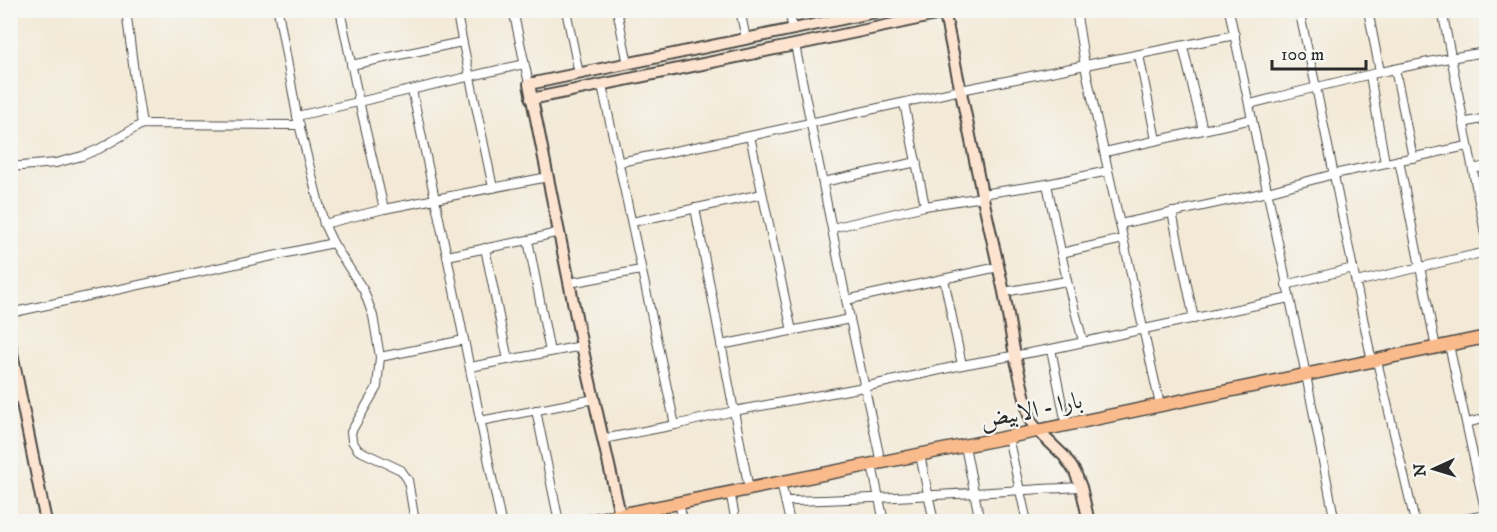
<svg xmlns="http://www.w3.org/2000/svg" width="1497" height="532" viewBox="0 0 1497 532" font-family="'IM FELL DW Pica',Amiri,serif">
<rect width="100%" height="100%" fill="#f6f6f2"/>
<filter id="ink" filterUnits="userSpaceOnUse"><feTurbulence type="fractalNoise" baseFrequency=".0167" numOctaves="2"/><feDisplacementMap in="SourceGraphic" scale="12" xChannelSelector="R" yChannelSelector="G"/><feConvolveMatrix kernelMatrix="1 2 1 2 8 2 1 2 1" color-interpolation-filters="sRGB"/></filter>
<filter id="wash" filterUnits="userSpaceOnUse"><feTurbulence type="fractalNoise" baseFrequency=".008" numOctaves="4" result="noise"/><feDisplacementMap in="SourceGraphic" scale="24" xChannelSelector="R" yChannelSelector="G"/><feGaussianBlur stdDeviation="1.35" result="paint"/><feColorMatrix in="noise" values="0 0 0 0 0 0 0 0 0 0 0 0 0 0 0 0 0 1.4 0 .05"/><feComposite in="paint" operator="in"/></filter>
<g filter="url(#wash)">
<rect width="100%" height="100%" fill="#f3e9d6"/>
</g>
<g filter="url(#ink)">
<g fill="none" stroke-linecap="round" stroke-linejoin="round">
<defs>
<g id="street">
<path d="M126,10L135,80L142,124"/>
<path d="M278,10L297,116L324,224L333,243L364,291L373,316L380,357L377,387L351,432L352,441L358,450L401,470L408,480L415,522"/>
<path d="M340,10L359,101L384,209"/>
<path d="M456,10L493,188"/>
<path d="M513,10L529,84"/>
<path d="M566,10L579,74"/>
<path d="M617,10L628,64"/>
<path d="M740,10L746,39"/>
<path d="M789,10L793,30"/>
<path d="M1076,10L1085,66L1160,405"/>
<path d="M1229,10L1306,375L1335,522"/>
<path d="M1299,10L1316,87L1372,362"/>
<path d="M1368,10L1380,72"/>
<path d="M1442,10L1486,238"/>
<path d="M795,45L850,319L881,463"/>
<path d="M1183,47L1203,130"/>
<path d="M1139,55L1156,140"/>
<path d="M351,65L462,42"/>
<path d="M1395,69L1413,158"/>
<path d="M1370,75L1385,163"/>
<path d="M602,85L675,425"/>
<path d="M412,90L447,256L501,522"/>
<path d="M904,103L925,206"/>
<path d="M1250,104C1328,84 1407,64 1486,52"/>
<path d="M297,116L524,64"/>
<path d="M1463,123L1486,118"/>
<path d="M750,136L792,331"/>
<path d="M1105,152L1252,119"/>
<path d="M1399,160L1436,348"/>
<path d="M620,162L750,136L961,90L1235,35"/>
<path d="M10,167L56,163L82,156L99,149L142,124L300,125"/>
<path d="M1473,169L1486,166"/>
<path d="M823,182L917,162"/>
<path d="M1047,184L1067,281L1083,341"/>
<path d="M982,194L1047,184L1108,171"/>
<path d="M695,208L749,489"/>
<path d="M1172,212L1194,319"/>
<path d="M632,222L762,194"/>
<path d="M324,224L384,209L548,177"/>
<path d="M1120,224L1267,192L1334,174L1467,146"/>
<path d="M832,228L925,206L983,197"/>
<path d="M528,240L550,352"/>
<path d="M485,248L508,360"/>
<path d="M1061,253L1123,239"/>
<path d="M447,256L528,240L559,232"/>
<path d="M944,279L962,365"/>
<path d="M1356,282L1486,252"/>
<path d="M569,283L641,270"/>
<path d="M1286,285L1353,268"/>
<path d="M1004,292L1067,281"/>
<path d="M846,300L998,267"/>
<path d="M10,313L333,243"/>
<path d="M721,345L850,319"/>
<path d="M1449,345L1486,514"/>
<path d="M1051,349L1066,424"/>
<path d="M380,357L464,340"/>
<path d="M1377,361L1415,522"/>
<path d="M470,367L582,346"/>
<path d="M536,410L559,522"/>
<path d="M480,421L595,399"/>
<path d="M1467,423L1486,418"/>
<path d="M1008,437L1027,522"/>
<path d="M603,439L675,425L734,411L864,387L962,365L1051,349L1289,298"/>
<path d="M965,446L980,522"/>
<path d="M920,455L934,522"/>
<path d="M872,465L884,522"/>
<path d="M781,483L790,522"/>
<path d="M730,492L736,522"/>
<path d="M785,501C884,499 982,492 1081,487"/>
<path d="M679,502L683,522"/>
<path d="M1450,522L1486,515"/>
</g>
<g id="secondary">
<path d="M944,10L982,194L1004,292L1015,356L1030,420L1038,431L1064,456L1075,472L1081,487L1089,522"/>
<path d="M531,99C674,70 817,41 959,10"/>
<path d="M10,343L46,522"/>
<path d="M620,514L582,346L529,84L885,10"/>
</g>
<path id="primary" d="M584,522L1008,437L1486,337"/>
</defs>
<use href="#street" stroke="#494845" stroke-width="10"/>
<use href="#secondary" stroke="#494845" stroke-width="14"/>
<use href="#primary" stroke="#494845" stroke-width="15"/>
<use href="#street" stroke="#fff" stroke-width="8"/>
<use href="#secondary" stroke="#fde4d1" stroke-width="10"/>
<use href="#primary" stroke="#fabb8c" stroke-width="12"/>
</g>
</g>
<g text-anchor="middle" stroke-width="4.5" stroke-linejoin="round" paint-order="stroke">
<g font-size="24" fill="#2b2b2b" stroke="#f6f6f2">
<text transform="translate(1031 410) rotate(-12)" y="8">بارا - الابيض</text>
</g>
</g>
<rect width="1497" height="532" fill="none" stroke="#f6f6f2" stroke-width="36"/>
<g transform="translate(1434 469) rotate(266)" stroke="#f6f6f2" stroke-width="4.5" paint-order="stroke">
<path d="M0-4.5L10 22L0 15L-10 22Z" fill="#2b2b2b"/>
<text y="-9" font-size="16" font-weight="bold" text-anchor="middle" fill="#2b2b2b">N</text>
</g>
<path d="M1272 60v9h94v-9" fill="none" stroke="#2b2b2b" stroke-width="3"/>
<text x="1281" y="60" font-size="18" fill="#2b2b2b" stroke="#f6f6f2" stroke-width="4.5" paint-order="stroke">100 m</text>
</svg>
